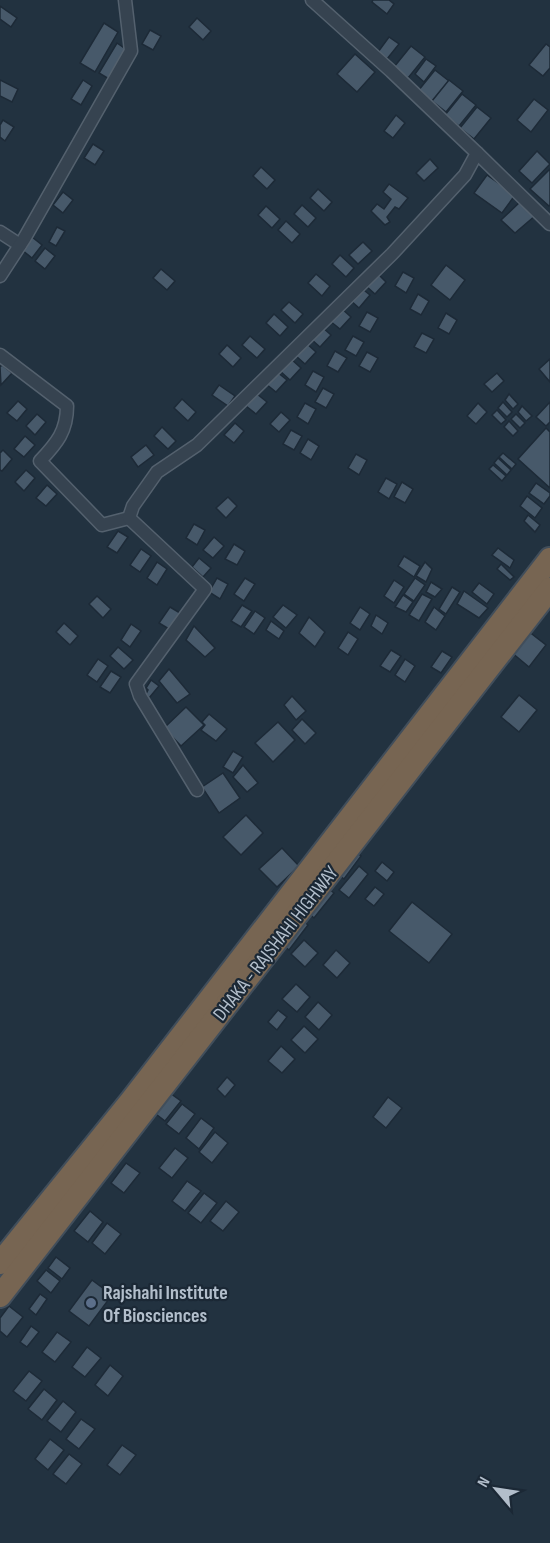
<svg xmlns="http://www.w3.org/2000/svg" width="550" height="1543" viewBox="0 0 550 1543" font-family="'Sofia Sans Condensed',sans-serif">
<rect width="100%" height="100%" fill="#223240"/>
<g fill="#47596a" stroke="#1d2a37" stroke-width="1.5">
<path d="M373,0H389L394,4L387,14L372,2Z"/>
<path d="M0,6L17,18L11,27L0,19Z"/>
<path d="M197,18L211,31L203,40L189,27Z"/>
<path d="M104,23L118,32L95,72L80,63Z"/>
<path d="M150,30L161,36L153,50L142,44Z"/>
<path d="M389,37L399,44L387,59L378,52Z"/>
<path d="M117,43L127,50L109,79L99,73Z"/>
<path d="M546,44L550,47V68L543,76L529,65Z"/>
<path d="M411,46L425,57L408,78L394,67Z"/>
<path d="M355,54L375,72L357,92L337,74Z"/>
<path d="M426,59L436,66L424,82L415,74Z"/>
<path d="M435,70L449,81L432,102L418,91Z"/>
<path d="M0,80L18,89L12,102L0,96Z"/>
<path d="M83,80L92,86L81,105L71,99Z"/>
<path d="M449,80L463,91L446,112L432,101Z"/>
<path d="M462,94L476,105L459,126L445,115Z"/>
<path d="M534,99L548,110L531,132L517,120Z"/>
<path d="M477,107L491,118L474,139L460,128Z"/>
<path d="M396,115L405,123L393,138L384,131Z"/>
<path d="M3,120L14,127L5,141L0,137V125Z"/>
<path d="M93,144L104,151L95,165L84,158Z"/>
<path d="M537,151L550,164L532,183L519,171Z"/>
<path d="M430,159L438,168L424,181L416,173Z"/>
<path d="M261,167L275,180L267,189L253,176Z"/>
<path d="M550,169V205L549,206L530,189Z"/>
<path d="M487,175L515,195L502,213L474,193Z"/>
<path d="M389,184L408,198L399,209L395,207L387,217L390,222L385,225L371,211L377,204L384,209L391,199L383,192Z"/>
<path d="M318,189L332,202L324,211L310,198Z"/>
<path d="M63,192L73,200L63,213L53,205Z"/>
<path d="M521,201L536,215L515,233L501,220Z"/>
<path d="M302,205L316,218L308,227L294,214Z"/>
<path d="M266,206L280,219L272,228L258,215Z"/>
<path d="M286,221L300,234L292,243L278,230Z"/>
<path d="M57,227L65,231L56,246L49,242Z"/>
<path d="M32,237L42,245L32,258L22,250Z"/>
<path d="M363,242L372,251L358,264L349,255Z"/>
<path d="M45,248L55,256L45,269L35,261Z"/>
<path d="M340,255L354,268L346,277L332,264Z"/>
<path d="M446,265L465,280L450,300L431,285Z"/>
<path d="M161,269L175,281L167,290L153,278Z"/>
<path d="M403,272L414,278L406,293L395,286Z"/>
<path d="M377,273L386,282L375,294L366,286Z"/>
<path d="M316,274L330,286L322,296L308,283Z"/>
<path d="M360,287L370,295L359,308L349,299Z"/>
<path d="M418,294L429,301L421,315L410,309Z"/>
<path d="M289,302L303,314L295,323L281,310Z"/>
<path d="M341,308L351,317L340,329L330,321Z"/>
<path d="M367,312L378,318L370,332L359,326Z"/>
<path d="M446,313L457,320L449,334L438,328Z"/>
<path d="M274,314L288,327L280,336L266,323Z"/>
<path d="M322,327L331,335L320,347L311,339Z"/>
<path d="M422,333L434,339L426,353L414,347Z"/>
<path d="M250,336L265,349L257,358L242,345Z"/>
<path d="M353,336L364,342L356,356L345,350Z"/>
<path d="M306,343L316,352L305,364L296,356Z"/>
<path d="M227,345L241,358L233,367L219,354Z"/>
<path d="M335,351L347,358L338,372L327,366Z"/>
<path d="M367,352L378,358L370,372L359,366Z"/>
<path d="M291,359L301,368L290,380L280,371Z"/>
<path d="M550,359V382L539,369Z"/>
<path d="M2,365L12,373L1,385L0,367Z"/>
<path d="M313,371L324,377L316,392L305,385Z"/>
<path d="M277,372L287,380L276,392L266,384Z"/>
<path d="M497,373L504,381L492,392L484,384Z"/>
<path d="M219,385L235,396L228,406L212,395Z"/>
<path d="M323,388L334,394L326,408L315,402Z"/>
<path d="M257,394L267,402L256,414L246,406Z"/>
<path d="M509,394L518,404L513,409L505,400Z"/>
<path d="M182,399L196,412L188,421L174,408Z"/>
<path d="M18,401L27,409L17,421L7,413Z"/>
<path d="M503,402L512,412L507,417L498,408Z"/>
<path d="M550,402V422L546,426L536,417Z"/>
<path d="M305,403L316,409L308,424L297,417Z"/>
<path d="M478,403L487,412L476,424L467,416Z"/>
<path d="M522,406L532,416L526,421L518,412Z"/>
<path d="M497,410L506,420L501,424L492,415Z"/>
<path d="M281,412L290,420L279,432L270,424Z"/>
<path d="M37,414L46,422L35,435L26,426Z"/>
<path d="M516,414L525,423L520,428L511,419Z"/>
<path d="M509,421L518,431L513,436L504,427Z"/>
<path d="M235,423L244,431L234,443L224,435Z"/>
<path d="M162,427L176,441L168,449L154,436Z"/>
<path d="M546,428L550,432V488L518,459Z"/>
<path d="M291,430L302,436L294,450L283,444Z"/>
<path d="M25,436L35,445L24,457L14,449Z"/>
<path d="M308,439L319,446L311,460L300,453Z"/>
<path d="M146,445L154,455L138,467L131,457Z"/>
<path d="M3,450L12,459L2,471L0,470V453Z"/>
<path d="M503,453L516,464L512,469L499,457Z"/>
<path d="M356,454L367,460L359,475L348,468Z"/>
<path d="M498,458L511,470L507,475L494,463Z"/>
<path d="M493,465L506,476L502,481L489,469Z"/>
<path d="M26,470L35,478L24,491L15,482Z"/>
<path d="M386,478L397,484L389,499L378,492Z"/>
<path d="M402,482L413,489L405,503L394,497Z"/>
<path d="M536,483L550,493V496L544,504L529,493Z"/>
<path d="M47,485L57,494L46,506L36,498Z"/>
<path d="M527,496L542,508L535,518L520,506Z"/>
<path d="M228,497L237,506L226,518L216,508Z"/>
<path d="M528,515L540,525L535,532L524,521Z"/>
<path d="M194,524L205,530L197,545L186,538Z"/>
<path d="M118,531L128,537L117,553L107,547Z"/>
<path d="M214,537L224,546L213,558L203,550Z"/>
<path d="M234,544L245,551L237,565L225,559Z"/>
<path d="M498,548L514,560L510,568L492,555Z"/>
<path d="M141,549L151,556L140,572L130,565Z"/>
<path d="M404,556L420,566L414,577L398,566Z"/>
<path d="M199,558L211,568L203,577L192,567Z"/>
<path d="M157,562L167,569L157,585L147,578Z"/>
<path d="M425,562L432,569L426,582L416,576Z"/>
<path d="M501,564L514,577L510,580L497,569Z"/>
<path d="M217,578L228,584L220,599L209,592Z"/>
<path d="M245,578L255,584L244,601L234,594Z"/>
<path d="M415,578L425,585L414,601L404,594Z"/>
<path d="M394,580L404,587L394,603L384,596Z"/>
<path d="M431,582L442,589L435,597L426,592Z"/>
<path d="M479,583L494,594L487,604L472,592Z"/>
<path d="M452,587L460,592L446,614L439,609Z"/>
<path d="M464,591L488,608L479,618L457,604Z"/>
<path d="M422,594L432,599L419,621L409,615Z"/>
<path d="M403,595L413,602L406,612L395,607Z"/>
<path d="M97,596L111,609L103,618L89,604Z"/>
<path d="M242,605L252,611L241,627L231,621Z"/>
<path d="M283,605L297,615L286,628L273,617Z"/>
<path d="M170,607L180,613L169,629L159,623Z"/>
<path d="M360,607L370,614L360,630L350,623Z"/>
<path d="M434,607L445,616L436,630L425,622Z"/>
<path d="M255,611L265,618L254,634L244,627Z"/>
<path d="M376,615L388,623L382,634L371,626Z"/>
<path d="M309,617L325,632L315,647L299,633Z"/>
<path d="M271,621L284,631L279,639L266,630Z"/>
<path d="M64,623L78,636L70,645L56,632Z"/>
<path d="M131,624L141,631L130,647L121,640Z"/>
<path d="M194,626L215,648L205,657L186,640Z"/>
<path d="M528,631L546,645L529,667L511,652Z"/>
<path d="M348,632L358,639L348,655L338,648Z"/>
<path d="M118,647L133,660L124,669L110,656Z"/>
<path d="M391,650L401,656L390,672L380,666Z"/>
<path d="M442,651L452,657L441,673L431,667Z"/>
<path d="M98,659L108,666L97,682L87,675Z"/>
<path d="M405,659L415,666L405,682L395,675Z"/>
<path d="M169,669L190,694L177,703L159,681Z"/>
<path d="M111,671L121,677L110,693L100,687Z"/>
<path d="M151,680L159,686L149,698L146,694L148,690L146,688Z"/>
<path d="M519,695L537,710L519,732L501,717Z"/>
<path d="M292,696L306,711L296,720L284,705Z"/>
<path d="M186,707L204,725L181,746L164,728Z"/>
<path d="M209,714L227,729L216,741L201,730L205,725L202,722Z"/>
<path d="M302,719L316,733L305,744L292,730Z"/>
<path d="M278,722L295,740L273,762L255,743Z"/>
<path d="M233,751L243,757L233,773L223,767Z"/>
<path d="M243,765L258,783L247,792L233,777Z"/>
<path d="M223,773L240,798L219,813L202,787Z"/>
<path d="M246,815L263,833L241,855L223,837Z"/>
<path d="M282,848L299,866L277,887L259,869Z"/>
<path d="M351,848L361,856L344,879L334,871Z"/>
<path d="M382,862L394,872L387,881L375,871Z"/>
<path d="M359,866L368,874L349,898L339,890Z"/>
<path d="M324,885L334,893L314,918L305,910Z"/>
<path d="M375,887L384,894L374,906L365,899Z"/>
<path d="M412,902L452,934L429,963L389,931Z"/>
<path d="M299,917L308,925L289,950L279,942Z"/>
<path d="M304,940L318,953L305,967L291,954Z"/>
<path d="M336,950L350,963L337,978L323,965Z"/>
<path d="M296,984L310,997L297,1012L282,999Z"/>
<path d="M318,1002L332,1015L319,1030L305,1017Z"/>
<path d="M278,1010L287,1017L277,1030L268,1022Z"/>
<path d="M304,1026L318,1039L305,1053L291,1040Z"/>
<path d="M281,1046L295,1059L282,1073L268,1061Z"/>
<path d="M227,1077L235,1085L225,1097L217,1089Z"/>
<path d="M167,1091L181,1101L165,1121L152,1111Z"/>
<path d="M388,1097L402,1108L386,1128L373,1117Z"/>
<path d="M182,1104L195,1114L179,1134L166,1124Z"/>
<path d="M201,1118L214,1128L199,1149L186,1138Z"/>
<path d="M215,1132L228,1143L212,1163L199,1152Z"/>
<path d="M175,1148L188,1158L172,1178L159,1168Z"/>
<path d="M126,1163L140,1173L124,1193L111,1183Z"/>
<path d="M187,1181L201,1191L185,1211L172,1201Z"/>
<path d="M204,1193L217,1203L201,1223L188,1213Z"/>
<path d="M226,1201L239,1212L223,1231L210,1221Z"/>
<path d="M90,1211L103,1222L88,1242L74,1231Z"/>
<path d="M107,1223L121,1234L105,1254L92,1243Z"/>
<path d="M56,1257L70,1268L62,1279L48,1268Z"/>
<path d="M46,1270L60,1281L51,1293L37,1281Z"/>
<path d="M92,1280L112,1295L89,1326L69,1311Z"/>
<path d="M40,1294L47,1299L36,1315L29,1309Z"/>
<path d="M9,1306L23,1317L7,1337L0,1331V1318Z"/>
<path d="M31,1326L39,1332L27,1347L20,1342Z"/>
<path d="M57,1332L71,1342L55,1362L42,1352Z"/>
<path d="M87,1347L101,1358L85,1377L72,1367Z"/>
<path d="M110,1365L123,1376L108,1396L95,1385Z"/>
<path d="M29,1371L42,1381L26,1401L13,1391Z"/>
<path d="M44,1389L57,1400L42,1420L28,1409Z"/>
<path d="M63,1401L76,1412L61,1432L47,1421Z"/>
<path d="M81,1419L95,1429L79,1449L66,1439Z"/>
<path d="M50,1439L64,1450L48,1470L35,1459Z"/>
<path d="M122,1445L136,1455L120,1475L107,1465Z"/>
<path d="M69,1454L82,1464L66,1484L53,1474Z"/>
</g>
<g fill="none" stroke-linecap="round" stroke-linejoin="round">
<defs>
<g id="street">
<path d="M477,153L550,224"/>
<path d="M0,232L20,245"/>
<path d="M0,276L24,239L131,51L125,0"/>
<path d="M0,355L67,406C67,431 57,443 40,461L102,525L129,518"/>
<path d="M197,790L140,696L136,684L205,589L129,518L133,506L157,472L197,445L392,254L465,175L477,153L391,71L312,0"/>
</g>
<g id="highway">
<path d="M0,1263L131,1101L550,559"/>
<path d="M0,1296L550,589"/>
</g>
</defs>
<use href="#street" stroke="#54616e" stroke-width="15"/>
<use href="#highway" stroke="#414e5b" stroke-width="26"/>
<use href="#street" stroke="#364350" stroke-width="12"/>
<use href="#highway" stroke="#776552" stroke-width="22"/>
</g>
<circle fill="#5c6f8a" stroke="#1b2835" stroke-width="2" cx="91" cy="1303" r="6"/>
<g text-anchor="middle" stroke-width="4.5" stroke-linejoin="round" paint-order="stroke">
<g font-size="20" fill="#b2becb" stroke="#1b2835">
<text transform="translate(275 943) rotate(-52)" y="7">DHAKA - RAJSHAHI HIGHWAY</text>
</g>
<g font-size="20" font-weight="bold" fill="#b2becb" stroke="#1b2835" text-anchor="start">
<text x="103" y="1299">Rajshahi Institute<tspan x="103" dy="23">Of Biosciences</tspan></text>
</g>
</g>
<g transform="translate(496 1489) rotate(299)" stroke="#1b2835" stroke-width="4.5" paint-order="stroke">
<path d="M0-4.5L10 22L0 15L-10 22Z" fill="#b2becb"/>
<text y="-9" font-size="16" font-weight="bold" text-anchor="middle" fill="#b2becb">N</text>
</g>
</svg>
